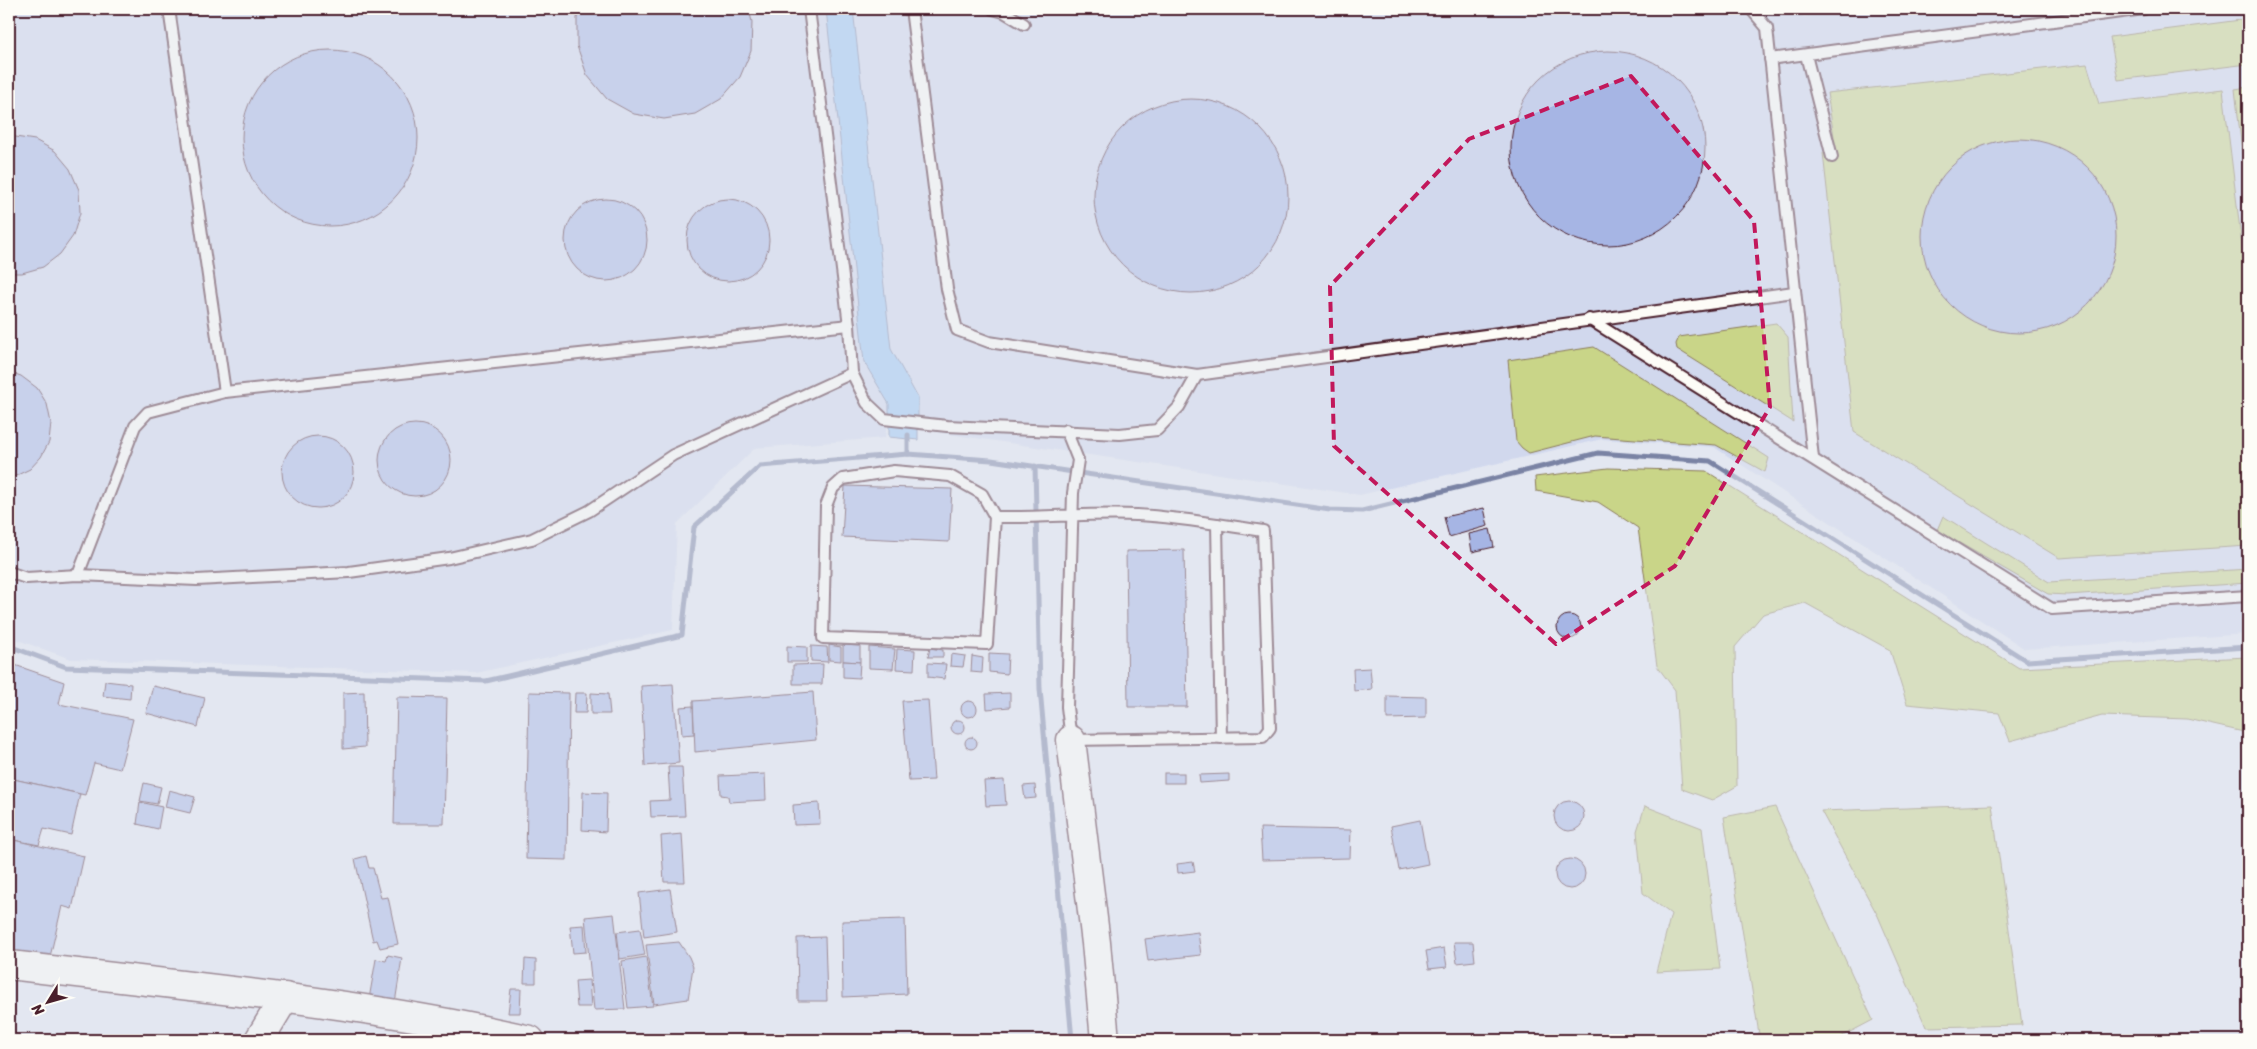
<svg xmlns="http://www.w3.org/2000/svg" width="2257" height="1049" viewBox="0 0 2257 1049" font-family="Sriracha,sans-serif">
<rect width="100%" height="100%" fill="#e3e7f1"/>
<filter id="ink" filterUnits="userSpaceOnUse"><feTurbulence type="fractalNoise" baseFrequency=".02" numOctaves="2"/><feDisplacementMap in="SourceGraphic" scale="10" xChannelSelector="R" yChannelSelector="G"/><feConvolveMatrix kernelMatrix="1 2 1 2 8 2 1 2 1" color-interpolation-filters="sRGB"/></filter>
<g filter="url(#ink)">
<path fill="#d1d8ed" d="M9,9H1797L1804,17L1863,9H2248V634L2025,649L1714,447L1602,439L1360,495L887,425L885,438L755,448L677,524L673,630L476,673L71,659L9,637Z"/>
<g fill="#c9d588" stroke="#8a7a5a">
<path d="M2248,19V64L2118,80L2110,37Z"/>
<path d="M2087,64L2099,104L2223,89L2248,296V546L2059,558L1854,432L1823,153L1836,149L1827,93Z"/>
<path d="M2248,87V205L2235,89Z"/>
<path d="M1776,323L1788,337L1793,422L1677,349L1676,344L1679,337Z"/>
<path d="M1594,347L1769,458L1765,472L1716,445L1595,436L1529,453L1522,448L1516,441L1508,360Z"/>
<path d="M1608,468L1706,471L2019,668L2248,657V733L2187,719L2102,716L2010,741L1999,713L1907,704L1890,650L1805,603L1763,614L1735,647L1737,786L1712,800L1682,789L1675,690L1657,666L1638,528L1598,502L1536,491L1535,477Z"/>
<path d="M1943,516L2049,582L2248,569V583L2067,595L2048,594L1937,530Z"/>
<path d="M1992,805L2022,1025L1926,1027L1878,916L1821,811Z"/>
<path d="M1645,806L1702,828L1720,969L1656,972L1671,914L1643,893L1637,831Z"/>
<path d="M1775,807L1873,1020L1835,1040H1760L1724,817Z"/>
</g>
<path fill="#9ac6f4" stroke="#7a83a4" d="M826,9H853L891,349L918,398V440L889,437V404L864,362Z"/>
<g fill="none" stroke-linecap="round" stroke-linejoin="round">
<g stroke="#7a83a4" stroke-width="5">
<path d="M908,435V454"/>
<path d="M1035,466L1040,689L1072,1040"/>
<path d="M9,646L66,667L486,681L682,635L694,527L760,466L908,454L991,460L1330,510L1362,511L1598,453L1710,461L2027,661L2248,647"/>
</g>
</g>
<g fill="#a6b5e4" stroke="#4a1f2b">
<path d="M579,9H749L752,22L751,51L740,77L721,99L695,114L664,119L634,114L607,99L587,75L577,46V18Z"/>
<circle cx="330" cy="138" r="88"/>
<circle cx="1608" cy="148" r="97"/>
<circle cx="1191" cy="196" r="97"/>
<path d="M9,136L35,140L55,151L70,169L79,190L80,213L73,236L60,254L43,267L22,273H9Z"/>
<circle cx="2019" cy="236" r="97"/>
<circle cx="606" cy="240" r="41"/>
<circle cx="728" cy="240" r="41"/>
<path d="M9,372L21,376L37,388L47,404L51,423L49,442L41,457L30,469L9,479Z"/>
<circle cx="415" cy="460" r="36"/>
<circle cx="318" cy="472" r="36"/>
<path d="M845,486L952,489L949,542L842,537Z"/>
<path d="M1484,508L1488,526L1449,537L1444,517Z"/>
<path d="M1490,529L1494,547L1472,552L1469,534Z"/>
<path d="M1184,550L1187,707H1128L1126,551Z"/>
<circle cx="1569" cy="627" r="12"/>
<path d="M829,645L841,647V661L829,660Z"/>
<path d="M843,645L860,646V662L843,661Z"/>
<path d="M787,646L807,647V662H787Z"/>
<path d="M811,646L827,647L828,662L811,661Z"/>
<path d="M869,647L895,649L893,669L869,668Z"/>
<path d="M930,648L943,650V657H928Z"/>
<path d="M897,649L915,650L914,670L896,669Z"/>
<path d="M989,653L1008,654L1007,674L989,672Z"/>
<path d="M951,654L965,656L963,667L950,666Z"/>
<path d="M972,656L983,658L982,673L971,672Z"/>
<path d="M843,661L860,662L859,678L843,677Z"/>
<path d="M9,663L64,682L59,704L133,719L120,769L94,763L85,795L9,778Z"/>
<path d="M928,663L946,664L944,679L928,677Z"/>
<path d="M823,664L822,684H793V665Z"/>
<path d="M1370,668L1372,689L1354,691L1353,669Z"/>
<path d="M105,681L131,684L130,699L103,696Z"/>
<path d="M673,684L679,763L645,766L641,686Z"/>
<path d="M153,686L205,698L198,727L146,713Z"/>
<path d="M364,692L365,747L343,749V693Z"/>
<path d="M529,692L569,693L567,860L526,859Z"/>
<path d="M813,692L816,740L695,752L693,701Z"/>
<path d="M575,693H587L586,713H574Z"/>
<path d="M591,693L608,694L610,714H591Z"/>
<path d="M1010,693V707L987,709L986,694Z"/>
<path d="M1387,696L1426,697V718L1387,719Z"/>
<path d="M397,697L447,698L444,824H394Z"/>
<path d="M928,700L934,780L909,781L902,701Z"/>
<circle cx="969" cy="709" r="8"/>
<path d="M693,706L694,734L682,735L680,707Z"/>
<circle cx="958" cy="727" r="7"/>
<circle cx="971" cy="743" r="6"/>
<path d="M668,767H682L685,816L651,817L650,801L670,800Z"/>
<rect x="1164" y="773" width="20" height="10"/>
<path d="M765,774L766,800L729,802L728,796L721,795L720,776Z"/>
<path d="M1229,774V781L1200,783L1199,775Z"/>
<path d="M9,778L80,794L71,835L44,829L39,845L9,839Z"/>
<path d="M1004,780L1006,805L986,806L984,781Z"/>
<path d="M144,783L161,787L157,804L140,801Z"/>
<path d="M1035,785L1036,798L1025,799L1023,786Z"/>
<path d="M169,790L195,797L190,813L165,807Z"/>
<path d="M583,792L607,793L606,832L582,830Z"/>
<circle cx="1569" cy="816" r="15"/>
<path d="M140,802L162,807L158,829L137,824Z"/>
<path d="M819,803L820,824L794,825L793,805Z"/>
<path d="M1420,820L1428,864L1399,870L1391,826Z"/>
<path d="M1260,828L1351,830L1350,858L1262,860Z"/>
<path d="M682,834L685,882H664L661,836Z"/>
<path d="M9,839L84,856L72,909L62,906L49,961L9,952Z"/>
<path d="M366,856L369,868H373L381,898L388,897L398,944L380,948L377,940L373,941L355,859Z"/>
<circle cx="1570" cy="874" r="15"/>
<path d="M1193,862L1195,871L1178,873L1177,864Z"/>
<path d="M670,889L677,932L644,937L639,893Z"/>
<path d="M614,914L625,1009L594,1010L585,917Z"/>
<path d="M905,919L907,994L843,997L842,921Z"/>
<path d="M584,925L586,952L573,953L570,926Z"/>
<path d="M640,929L645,955L620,959L617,932Z"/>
<path d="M1198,932L1201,955L1148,961L1145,939Z"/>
<path d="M825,937L827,1001H798L797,938Z"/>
<path d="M679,942L689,957L693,967L688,999L654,1004L646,945Z"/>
<path d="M1454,942H1473L1475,961L1457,963Z"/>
<path d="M1444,948L1447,967L1429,969L1426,951Z"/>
<path d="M388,955L402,958L395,1003L369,999L376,959L386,961Z"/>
<path d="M646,957L653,1006L628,1008L622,961Z"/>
<path d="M525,959L536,960V983H524Z"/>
<path d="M589,980L591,1007H577L575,981Z"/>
<path d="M511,989H521L520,1013H508Z"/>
</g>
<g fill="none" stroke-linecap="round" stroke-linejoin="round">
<defs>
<g id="lane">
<path d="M169,9L225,392"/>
<path d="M809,9L849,325L852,373L867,403L884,419L947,426L1120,434L1157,430L1179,407L1197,375"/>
<path d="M911,9L947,289L957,330L989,342L1197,375L1794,292"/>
<path d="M993,9L1004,12L1024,24"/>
<path d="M1751,9L1767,28L1813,458"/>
<path d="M1806,55L1832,157"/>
<path d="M1770,59L2144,9"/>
<path d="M1589,319L2052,609L2248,596"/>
<path d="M894,471L950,476L982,494L995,517L987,644L823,638L826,506L833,488L843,479Z"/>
<path d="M995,517C1042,518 1090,513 1137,515C1179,517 1222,525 1263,531L1270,728L1263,737L1071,740L1067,707L1073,493L1078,460L1066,430"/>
<path d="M1217,524L1221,738"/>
<path d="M9,572L26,578L78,575L197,580L349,572L449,558L532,539L589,511L673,455L852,373"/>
<path d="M78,575L135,426L148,412L225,392L849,325"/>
</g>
<g id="secondary">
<path d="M1071,740L1096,943L1105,1040"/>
<path d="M9,965C183,986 359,1001 530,1040"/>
<path d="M259,1040L285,997"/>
</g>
</defs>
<use href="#lane" stroke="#4a1f2b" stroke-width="14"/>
<use href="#secondary" stroke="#4a1f2b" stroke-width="31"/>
<use href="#lane" stroke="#fdfcf7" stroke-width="10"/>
<use href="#secondary" stroke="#fdfcf7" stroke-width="28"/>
</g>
</g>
<path d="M0 0H2257V1049H0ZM1631,76L1754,221L1770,407L1675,566L1556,644L1334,446L1330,286L1469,139Z" fill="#e3e7f1" fill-opacity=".55" fill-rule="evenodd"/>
<path fill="none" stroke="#c2185b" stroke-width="4" stroke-dasharray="10 6" stroke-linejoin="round" d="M1631,76L1754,221L1770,407L1675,566L1556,644L1334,446L1330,286L1469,139Z"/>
<rect width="2257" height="1049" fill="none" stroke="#fdfcf7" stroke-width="30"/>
<rect x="15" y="15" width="2227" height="1019" fill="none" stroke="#4a1f2b" stroke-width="2" filter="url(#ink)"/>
<g transform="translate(48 1002) rotate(233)" stroke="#fdfcf7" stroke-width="4" paint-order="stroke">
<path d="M0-4L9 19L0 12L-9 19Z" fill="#4a1f2b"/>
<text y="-8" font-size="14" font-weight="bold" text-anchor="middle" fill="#4a1f2b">N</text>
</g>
</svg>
